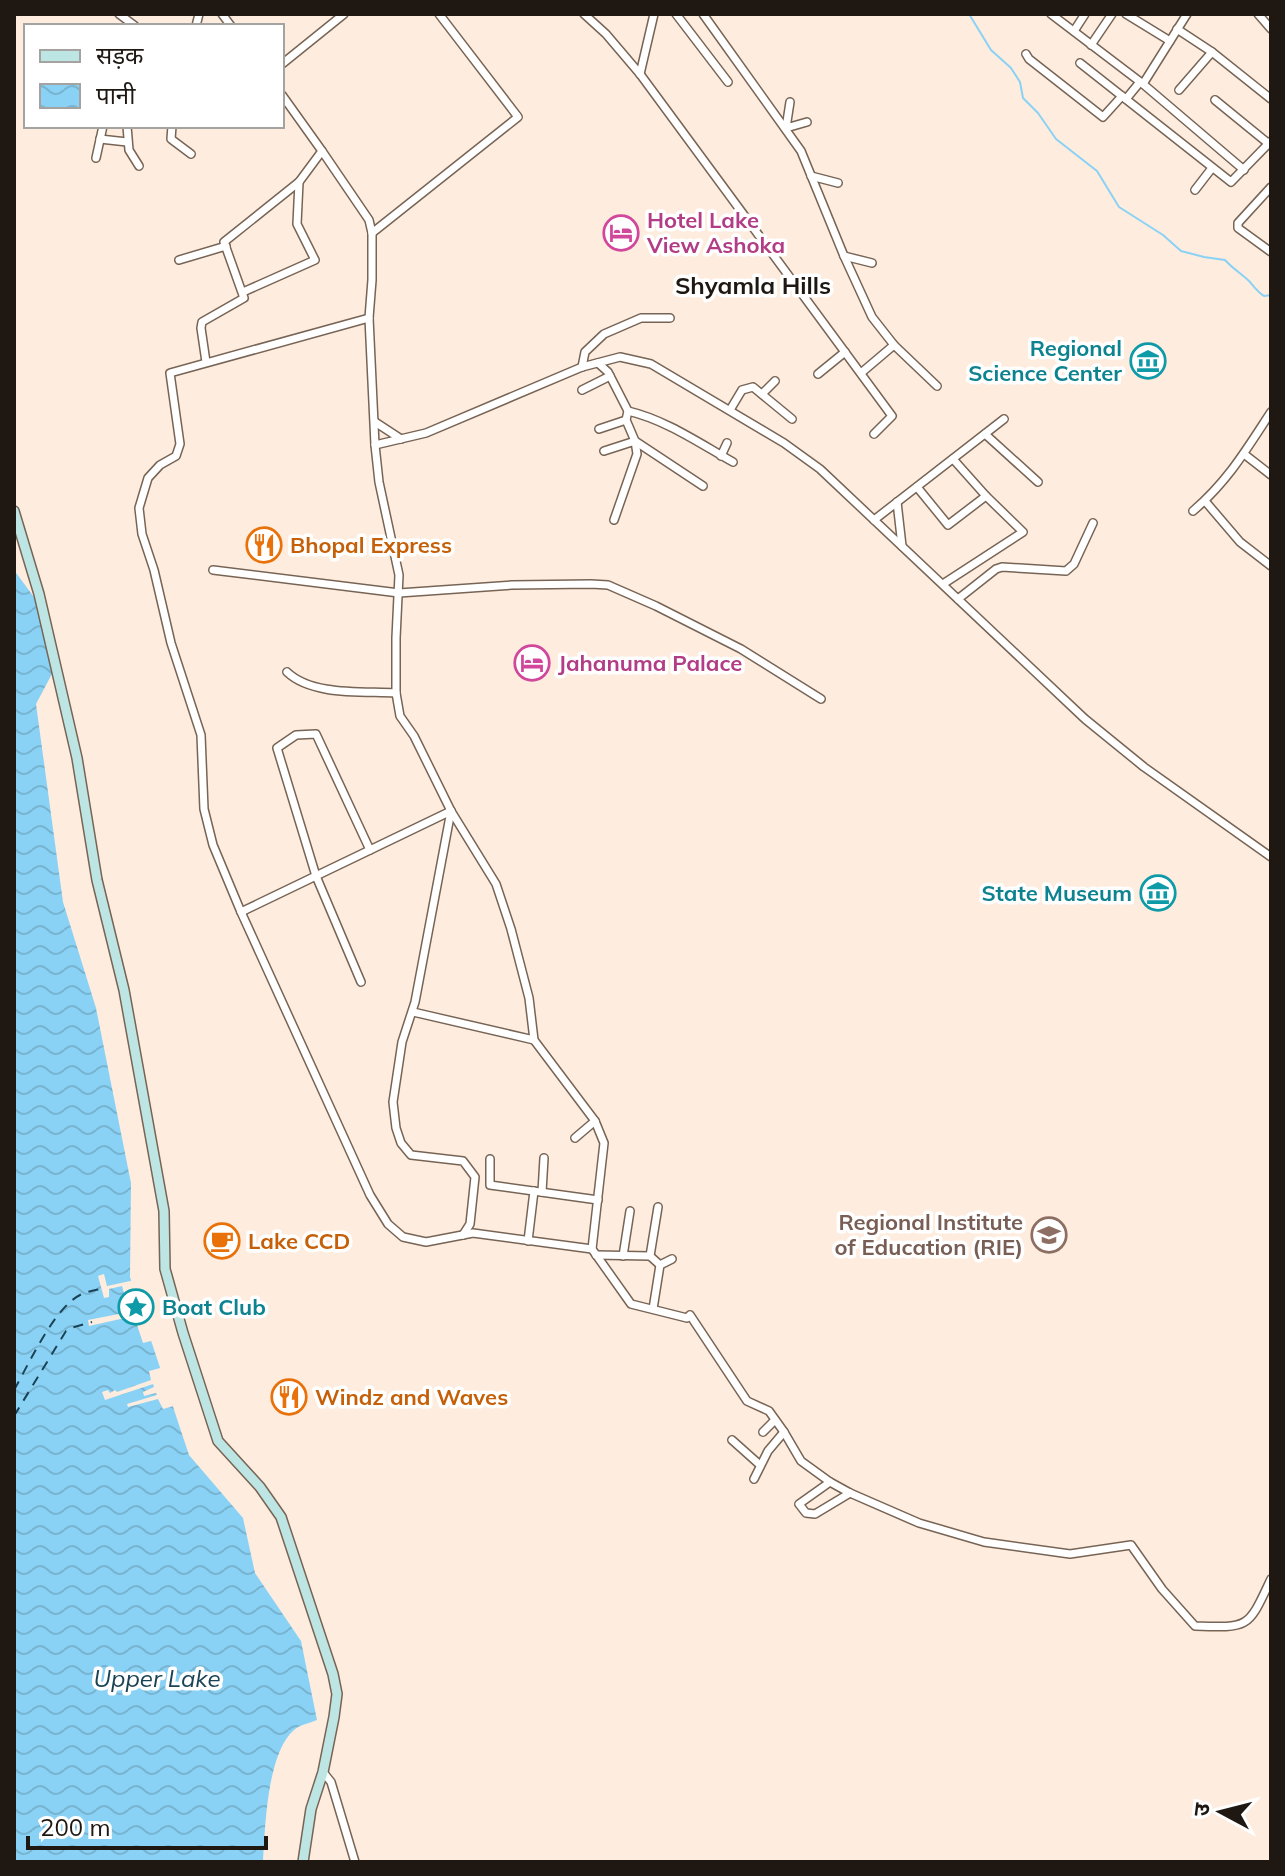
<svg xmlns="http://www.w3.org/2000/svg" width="1285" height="1876" viewBox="0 0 1285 1876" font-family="Mulish,'Noto Sans Devanagari',sans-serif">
<defs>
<pattern id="water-waves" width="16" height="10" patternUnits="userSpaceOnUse" patternTransform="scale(2)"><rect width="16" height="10" fill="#8ad2f5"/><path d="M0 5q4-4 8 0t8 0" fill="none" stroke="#77b4d1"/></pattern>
</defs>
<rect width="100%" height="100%" fill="#feecde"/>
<path fill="url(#water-waves)" d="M14,570L39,604L53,672L36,704L63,902L96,1008L131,1183L130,1277L189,1455L243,1518L255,1573L301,1641L317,1720C310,1723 299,1725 294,1730C267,1753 265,1828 263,1862H14Z"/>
<g fill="#feecde">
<path d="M104,1274L107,1286L135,1280L155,1340L143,1343L134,1316L89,1326L88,1320L129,1312L122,1286L109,1289V1297L104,1298L98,1276Z"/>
<path d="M164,1367L177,1405L163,1409L158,1399L128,1407L127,1404L157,1395L156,1393L144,1396L143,1392L154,1387L153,1384L105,1400L102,1392L108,1390L110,1393L115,1390L117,1392L151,1380L149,1371Z"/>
</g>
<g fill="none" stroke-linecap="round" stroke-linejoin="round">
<path stroke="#8ad2f5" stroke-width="2" d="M969,14L991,50L1011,68L1020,82L1023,98L1038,113L1056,139L1097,171L1119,207L1163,235L1181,251L1204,257L1225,260C1233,269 1242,274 1250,282C1255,288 1258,292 1264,296L1271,295"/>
<g stroke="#1a4355" stroke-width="2" stroke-dasharray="10 8" stroke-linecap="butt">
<path d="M14,1390C29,1364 54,1308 80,1295C87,1291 97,1290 105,1288"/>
<path d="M14,1416L66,1331L71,1328L92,1322"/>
</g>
<defs>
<g id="street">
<path d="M119,14L135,26"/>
<path d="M222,14L231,26"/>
<path d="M584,14L606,34L640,74L892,416L874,434"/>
<path d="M676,14L728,82"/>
<path d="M703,14L801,151L844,256L872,317L894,345L937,386"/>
<path d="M1051,14L1143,84L1244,170"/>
<path d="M1126,14L1170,41"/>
<path d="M1258,14L1271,29"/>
<path d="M196,26L199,14"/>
<path d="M1177,29L1212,52L1271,99"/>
<path d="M1074,31L1085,14"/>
<path d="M1091,45L1112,14"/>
<path d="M1026,54L1029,59L1103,117L1122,96"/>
<path d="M1080,63L1231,182L1271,141"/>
<path d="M282,64L344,14"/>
<path d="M640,74L654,14"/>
<path d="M1143,84L1187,14"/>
<path d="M1179,90L1212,52"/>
<path d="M282,95L322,151L369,220L372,233V280L369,318L375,445L379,482L399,575L396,638V693L400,716L414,736L451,811L496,884L511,929L529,998L534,1040L595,1121L604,1143L592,1249L631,1304L687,1318L690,1315L747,1401L769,1411L784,1432L801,1461L830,1482L850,1493L919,1523L984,1542L1070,1554L1131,1545L1162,1589L1195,1626C1250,1628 1248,1628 1271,1579"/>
<path d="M1126,99L1140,82"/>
<path d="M1215,100L1269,144"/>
<path d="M790,102L786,128L807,122"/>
<path d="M127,126L129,150L139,166"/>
<path d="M172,126L171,139L191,154"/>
<path d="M100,139L127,142"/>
<path d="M96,158L103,126"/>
<path d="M811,176L838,183"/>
<path d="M1271,187L1238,223V228L1271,252"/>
<path d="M1195,190L1212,168"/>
<path d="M372,233L518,117L439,14"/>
<path d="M844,256L872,263"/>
<path d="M179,260L226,246"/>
<path d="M243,292L315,260L297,224L299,182"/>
<path d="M369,318L170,373L180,444L176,456L160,465L148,478L139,508L142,534L154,570L171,643L201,735L204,809L213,845L241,912L370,1195L388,1224L403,1237L426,1242L473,1233L592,1249"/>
<path d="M206,362L201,328L202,322L244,298L224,242L299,182L322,151"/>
<path d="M598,363L608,372L628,411L626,420L635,441L703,486"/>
<path d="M582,367L585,352L604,334L641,318H670"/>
<path d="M861,373L894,345"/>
<path d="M818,374L845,352"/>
<path d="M582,390L610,376"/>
<path d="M762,394L775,381"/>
<path d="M730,410L742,390L753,387L792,419"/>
<path d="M628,411C666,420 699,443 733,462"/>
<path d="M375,422L401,439"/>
<path d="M599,429L626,420"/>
<path d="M985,434L1038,482"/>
<path d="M375,445L426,433L582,367L620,357L651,364L784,443L820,469L1085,719L1144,767L1271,857"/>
<path d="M604,451L635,441L637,454L614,520"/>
<path d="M1244,454L1271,475"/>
<path d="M721,456L727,443"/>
<path d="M917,487L948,525L986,496"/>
<path d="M1205,501L1240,542L1271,566"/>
<path d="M897,502L902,546"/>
<path d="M1193,511C1228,481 1246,450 1271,412"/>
<path d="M874,520L1004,419"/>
<path d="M213,570L399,593L512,585L591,584L608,585L656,606L741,649L821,699"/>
<path d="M943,584L1023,532L986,496L953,459"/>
<path d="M958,599L996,569L1002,567L1066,571L1074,564L1093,523"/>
<path d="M287,672C312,696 363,691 396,693"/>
<path d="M451,811L415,1002L402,1042L393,1102L396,1128L401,1143L411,1155L463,1161L475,1177L470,1224L463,1235"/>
<path d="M241,912L451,811"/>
<path d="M361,982L316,876L277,748L296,735L316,734L370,850"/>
<path d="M413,1012L534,1040"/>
<path d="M575,1138L595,1121"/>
<path d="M490,1159V1185L598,1200"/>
<path d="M542,1192L544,1158"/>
<path d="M528,1241L534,1191"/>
<path d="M596,1255L650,1256L660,1265"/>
<path d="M623,1256L630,1211"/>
<path d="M650,1256L658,1207"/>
<path d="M653,1309L660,1265L672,1259"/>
<path d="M763,1432L775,1420"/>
<path d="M732,1440L760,1465"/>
<path d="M754,1479L768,1451L784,1432"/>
<path d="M830,1482L799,1504L806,1513L815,1514L850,1493"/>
<path d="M323,1772L331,1782L355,1862"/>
</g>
<path id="secondary" d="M14,511L39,594L77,758L97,880L124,990L164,1211L165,1269L183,1333L218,1441L260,1487L281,1517L333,1674L337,1694L334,1717L323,1772L311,1809L303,1862"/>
</defs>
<use href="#street" stroke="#776455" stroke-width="10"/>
<use href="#secondary" stroke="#776455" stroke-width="12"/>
<use href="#street" stroke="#fff" stroke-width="7"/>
<use href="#secondary" stroke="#bde5e4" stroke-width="9"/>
</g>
<defs>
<symbol id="hotel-ring" viewBox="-11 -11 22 22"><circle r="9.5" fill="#fff" stroke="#d1479c" stroke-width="1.5"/><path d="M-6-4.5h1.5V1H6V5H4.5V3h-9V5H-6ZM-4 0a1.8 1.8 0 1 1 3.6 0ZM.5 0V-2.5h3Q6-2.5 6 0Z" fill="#d1479c"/></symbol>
<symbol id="museum-ring" viewBox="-11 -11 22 22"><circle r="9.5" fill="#fff" stroke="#0f9aa8" stroke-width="1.5"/><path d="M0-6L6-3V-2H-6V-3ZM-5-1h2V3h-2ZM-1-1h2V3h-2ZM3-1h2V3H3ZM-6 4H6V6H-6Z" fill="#0f9aa8"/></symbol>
<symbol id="restaurant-ring" viewBox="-11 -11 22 22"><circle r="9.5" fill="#fff" stroke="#e8710a" stroke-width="1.5"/><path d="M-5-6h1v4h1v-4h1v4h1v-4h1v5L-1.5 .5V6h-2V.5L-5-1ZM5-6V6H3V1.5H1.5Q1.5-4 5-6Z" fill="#e8710a"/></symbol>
<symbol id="university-ring" viewBox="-11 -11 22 22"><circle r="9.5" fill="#fff" stroke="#8d6e63" stroke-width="1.5"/><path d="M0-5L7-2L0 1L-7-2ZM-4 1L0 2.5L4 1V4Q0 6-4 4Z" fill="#8d6e63"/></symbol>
<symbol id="cafe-ring" viewBox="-11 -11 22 22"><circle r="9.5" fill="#fff" stroke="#e8710a" stroke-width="1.5"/><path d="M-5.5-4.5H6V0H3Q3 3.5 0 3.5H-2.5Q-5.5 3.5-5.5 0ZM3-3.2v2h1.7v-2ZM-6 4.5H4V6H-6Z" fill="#e8710a"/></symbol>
<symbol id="sight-ring" viewBox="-11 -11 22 22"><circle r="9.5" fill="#fff" stroke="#0f9aa8" stroke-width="1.5"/><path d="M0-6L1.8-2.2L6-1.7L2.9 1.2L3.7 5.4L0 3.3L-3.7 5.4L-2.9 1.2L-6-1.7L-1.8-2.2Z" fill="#0f9aa8"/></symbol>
</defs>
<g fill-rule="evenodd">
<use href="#hotel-ring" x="601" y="213" width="40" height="40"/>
<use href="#museum-ring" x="1128" y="341" width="40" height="40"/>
<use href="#restaurant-ring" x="244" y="525" width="40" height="40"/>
<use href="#hotel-ring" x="512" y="643" width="40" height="40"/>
<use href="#museum-ring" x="1138" y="873" width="40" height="40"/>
<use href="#university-ring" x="1029" y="1215" width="40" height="40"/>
<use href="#cafe-ring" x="202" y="1221" width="40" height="40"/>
<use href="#sight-ring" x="116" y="1287" width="40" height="40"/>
<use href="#restaurant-ring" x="269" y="1377" width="40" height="40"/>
</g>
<g text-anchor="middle" stroke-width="7" stroke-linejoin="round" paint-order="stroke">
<g font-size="22" font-weight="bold" fill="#b23c85" stroke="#fff" text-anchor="start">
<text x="647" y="228">Hotel Lake<tspan x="647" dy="25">View Ashoka</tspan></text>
<text x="558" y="671">Jahanuma Palace</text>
</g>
<g font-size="22" font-weight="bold" fill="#0d838f" stroke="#fff" text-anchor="end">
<text x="1122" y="356">Regional<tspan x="1122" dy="25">Science Center</tspan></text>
<text x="1132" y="901">State Museum</text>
<text x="162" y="1315" text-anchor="start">Boat Club</text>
</g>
<g font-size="22" font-weight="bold" fill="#c56008" stroke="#fff" text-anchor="start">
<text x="290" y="553">Bhopal Express</text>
<text x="248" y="1249">Lake CCD</text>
<text x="315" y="1405">Windz and Waves</text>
</g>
<g font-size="22" font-weight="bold" fill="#785e54" stroke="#fff" text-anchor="end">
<text x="1023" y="1230">Regional Institute<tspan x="1023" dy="25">of Education (RIE)</tspan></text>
</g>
<g font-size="24" font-weight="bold" fill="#1f1812" stroke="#fff">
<text x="753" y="294">Shyamla Hills</text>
</g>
<g font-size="24" font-style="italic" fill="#1a4355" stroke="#fff">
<text x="157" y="1687">Upper Lake</text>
</g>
</g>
<rect width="1285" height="1876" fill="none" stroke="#1f1812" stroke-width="32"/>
<rect x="24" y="24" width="260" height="104" fill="#ffffff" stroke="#a5a3a0" stroke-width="2"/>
<rect x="40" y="50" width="40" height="12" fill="#bde5e4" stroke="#a5a3a0" stroke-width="2"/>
<text x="96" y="64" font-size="24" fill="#1f1812">सड़क</text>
<rect x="40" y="84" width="40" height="24" fill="url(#water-waves)" stroke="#a5a3a0" stroke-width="2"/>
<text x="96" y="104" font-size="24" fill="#1f1812">पानी</text>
<g transform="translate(1221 1812) rotate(277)" stroke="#ffffff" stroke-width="6" paint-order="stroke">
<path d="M0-6L14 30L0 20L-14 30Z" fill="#1f1812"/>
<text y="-12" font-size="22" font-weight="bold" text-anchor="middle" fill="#1f1812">उ</text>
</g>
<path d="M28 1836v12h238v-12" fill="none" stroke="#1f1812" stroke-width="4"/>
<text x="40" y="1836" font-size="24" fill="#1f1812" stroke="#ffffff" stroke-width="6" paint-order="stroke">200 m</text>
</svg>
